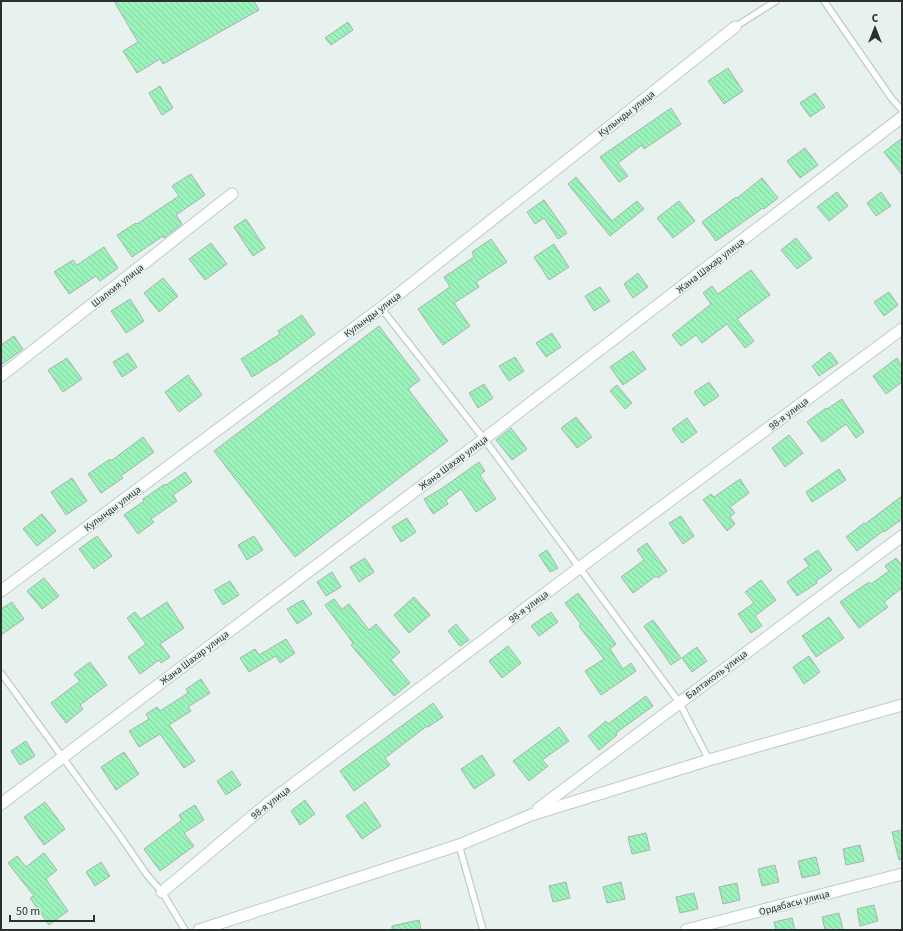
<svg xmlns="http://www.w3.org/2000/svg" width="903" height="931" viewBox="0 0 903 931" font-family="'Source Sans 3',sans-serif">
<defs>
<pattern id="building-back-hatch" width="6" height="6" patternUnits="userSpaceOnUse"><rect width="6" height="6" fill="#9af3ba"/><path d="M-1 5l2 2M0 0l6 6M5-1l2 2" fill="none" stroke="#85d1a0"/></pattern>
</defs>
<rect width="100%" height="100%" fill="#e7f2ee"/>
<g fill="url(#building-back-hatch)" stroke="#aab3ad">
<path d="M114,1H254L259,10L163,64L160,59L137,73L123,51L138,42Z"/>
<path d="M348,22L353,30L331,45L325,38Z"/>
<path d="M728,68L743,91L724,104L708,81Z"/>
<path d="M160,86L173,108L162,115L149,93Z"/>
<path d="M815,93L825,107L810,117L800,103Z"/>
<path d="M671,108L681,124L644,149L642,145L618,163L628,176L619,182L600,157Z"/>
<path d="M902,138V175L884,152Z"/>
<path d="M805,148L818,165L800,178L787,161Z"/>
<path d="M191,174L205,195L176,215L182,224L164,238L163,236L132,257L117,235L136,223L137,224L179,196L172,186Z"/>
<path d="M576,177L612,221L637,201L644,209L610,236L568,184Z"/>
<path d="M762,178L778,198L764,209L763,208L716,241L702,222L736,197L737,198Z"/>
<path d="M837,192L848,206L829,221L817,207Z"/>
<path d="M881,192L891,206L876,216L867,203Z"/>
<path d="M544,200L567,233L558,239L544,218L535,224L527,212Z"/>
<path d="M679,201L695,221L673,238L657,218Z"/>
<path d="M246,219L265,248L253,256L234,227Z"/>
<path d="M796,238L812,258L797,269L781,250Z"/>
<path d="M491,239L507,262L476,282L479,287L454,303L470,326L443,345L418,309L450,287L444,277L474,257L472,252Z"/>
<path d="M211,243L227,264L205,280L189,259Z"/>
<path d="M554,244L569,267L549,280L534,257Z"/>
<path d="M104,247L118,268L100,281L96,276L69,294L54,272L73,260L77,265Z"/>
<path d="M751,270L770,295L737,319L754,341L745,348L727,324L702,343L696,335L681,346L672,335L711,304L703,293L712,286L718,294Z"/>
<path d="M638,273L648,287L633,298L624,284Z"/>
<path d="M163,278L178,296L159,312L144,293Z"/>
<path d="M600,287L610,301L594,311L585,296Z"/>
<path d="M889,292L898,305L884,316L874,302Z"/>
<path d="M130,299L144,321L126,333L111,311Z"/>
<path d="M302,315L315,334L279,360L252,377L241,359L280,334L278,331Z"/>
<path d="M379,326L420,380L408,389L448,441L295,557L214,451Z"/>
<path d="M552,333L561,347L546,357L536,343Z"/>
<path d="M14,336L23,349L1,365V345Z"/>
<path d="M633,351L646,369L623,385L610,367Z"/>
<path d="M830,352L838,363L819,376L812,366Z"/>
<path d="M128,353L137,367L122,377L113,362Z"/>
<path d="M515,357L524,371L509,381L499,366Z"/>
<path d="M67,358L82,379L63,392L48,370Z"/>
<path d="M897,358L902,366V382L886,394L873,376Z"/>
<path d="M188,375L202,395L179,412L165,392Z"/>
<path d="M709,382L719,396L704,406L694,392Z"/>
<path d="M484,384L493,398L478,408L469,393Z"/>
<path d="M617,385L632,403L625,409L610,391Z"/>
<path d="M842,399L864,432L856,438L846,424L822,442L807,422L826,408L827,409Z"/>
<path d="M576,417L592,437L577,448L561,428Z"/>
<path d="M687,418L697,432L682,443L672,429Z"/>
<path d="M511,428L527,449L512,460L496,440Z"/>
<path d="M789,435L803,453L785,467L772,448Z"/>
<path d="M143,437L154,452L121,476L123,478L101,493L88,474L110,459L111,461Z"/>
<path d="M479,462L485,471L480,475L496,499L476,512L461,489L446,500L448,504L433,514L424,499L444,487Z"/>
<path d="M839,469L846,480L812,502L806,492Z"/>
<path d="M185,472L192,482L173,495L177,501L151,519L154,522L138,534L124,515L144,501L143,499L165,484L166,485Z"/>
<path d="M72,478L87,501L66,515L51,492Z"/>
<path d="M740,479L749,493L730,507L735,513L730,517L735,524L727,531L703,500L711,494L714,497Z"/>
<path d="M902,496V519L884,532L883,531L857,551L846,537L864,523L865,524Z"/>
<path d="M42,514L56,531L37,546L23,529Z"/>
<path d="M681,516L694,536L683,544L669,523Z"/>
<path d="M407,518L416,532L401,542L392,527Z"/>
<path d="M97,536L112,556L94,569L79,549Z"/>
<path d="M254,536L263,550L247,560L238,545Z"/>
<path d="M647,543L667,571L658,578L656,576L633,593L621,577L644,560L637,550Z"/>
<path d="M547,550L558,568L550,572L539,555Z"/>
<path d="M818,550L832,570L816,581L817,583L797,596L787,582L809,566L804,559Z"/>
<path d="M365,558L374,572L359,582L350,567Z"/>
<path d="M896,558L902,565V588L884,602L888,607L859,628L840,602L869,582L871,584L889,571L885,566Z"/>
<path d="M332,572L341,587L326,596L317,582Z"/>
<path d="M44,578L59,596L42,609L27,591Z"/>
<path d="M761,580L776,600L755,616L762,626L751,633L738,614L754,603L745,592Z"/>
<path d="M230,581L239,595L223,605L214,590Z"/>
<path d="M578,593L616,644L610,649L623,669L631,663L636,671L601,695L585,671L604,659L579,626L581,624L565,603Z"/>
<path d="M414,597L430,615L409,633L394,615Z"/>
<path d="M334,599L342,609L349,604L369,630L376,624L400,652L391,660L410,683L394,696L351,645L353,643L325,605Z"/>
<path d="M303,600L312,614L297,624L287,609Z"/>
<path d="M12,602L24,619L1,635V609Z"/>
<path d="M167,602L184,628L160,644L170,657L161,663L159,660L140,674L128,657L146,644L127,618L135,612L141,619Z"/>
<path d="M551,612L558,622L539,636L531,626Z"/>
<path d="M829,617L844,638L816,657L802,636Z"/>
<path d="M653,620L681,658L671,665L644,626Z"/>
<path d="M456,624L469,640L460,646L448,631Z"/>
<path d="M286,639L295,653L280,663L276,656L249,672L240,658L255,649L259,655Z"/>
<path d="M508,646L521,663L502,678L489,661Z"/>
<path d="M697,647L707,661L692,672L682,658Z"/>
<path d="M809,656L820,672L804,684L793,667Z"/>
<path d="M90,662L107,685L80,705L83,709L66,723L51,703L80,681L74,674Z"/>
<path d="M201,679L210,693L188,707L191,711L169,725L195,761L184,768L160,734L139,747L129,731L149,719L146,714L157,707L160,711L188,693L186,689Z"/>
<path d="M646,696L653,706L616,733L617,735L599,750L588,736L606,721L608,724Z"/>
<path d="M433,703L443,717L428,727L427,726L385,758L390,765L354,791L340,771Z"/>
<path d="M559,727L569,741L542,760L548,766L529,781L513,761Z"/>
<path d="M26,741L35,756L20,765L11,751Z"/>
<path d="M124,752L139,774L116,790L101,767Z"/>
<path d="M482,755L495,775L474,789L461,769Z"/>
<path d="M232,771L241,785L226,795L217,781Z"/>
<path d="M305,800L315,814L300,825L291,811Z"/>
<path d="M45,802L65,829L44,845L24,817Z"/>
<path d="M365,802L381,826L362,839L346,816Z"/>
<path d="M195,805L204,820L184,833L194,846L160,871L144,849L182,820L179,815Z"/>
<path d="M902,830V859L899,860L892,832Z"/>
<path d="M646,833L650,850L632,854L628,837Z"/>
<path d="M860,845L864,861L846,865L843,849Z"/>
<path d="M44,853L57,870L46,879L68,911L49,925L30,898L34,896L8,863L17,856L26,867Z"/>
<path d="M816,857L820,874L802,878L798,861Z"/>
<path d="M101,862L110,876L95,886L86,872Z"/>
<path d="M775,865L779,882L762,886L758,869Z"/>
<path d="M566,882L570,898L553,902L549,886Z"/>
<path d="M621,882L625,899L607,903L603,887Z"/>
<path d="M737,883L740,900L723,904L719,887Z"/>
<path d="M694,893L698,909L680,913L676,897Z"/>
<path d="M874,905L878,921L860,926L857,909Z"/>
<path d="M839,913L843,930H825L822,917Z"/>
<path d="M792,918L795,930H776L774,922Z"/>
<path d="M419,920L421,930H392V926Z"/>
</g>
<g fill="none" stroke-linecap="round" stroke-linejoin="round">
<defs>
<g id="service">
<path d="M824,1L892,99L902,110"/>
<path d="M735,27L776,1"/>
<path d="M381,308L484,439L679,702L709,760"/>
<path d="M1,673L118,833L147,875L162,892L185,930"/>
<path d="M459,845L483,930"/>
</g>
<g id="minor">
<path d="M1,376L232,194"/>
<path d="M1,591L381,308L735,27"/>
<path d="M1,804L63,757L484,439L902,117"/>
<path d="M538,809L902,536"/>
<path d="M162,892L267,804L579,568L902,329"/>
<path d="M199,930L459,845L531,815L709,760L902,705"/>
<path d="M686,930L902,874"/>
</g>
</defs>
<use href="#service" stroke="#c0cbc7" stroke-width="8"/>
<use href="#minor" stroke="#c0cbc7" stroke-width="13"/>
<use href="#service" stroke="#fff" stroke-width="5.5"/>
<use href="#minor" stroke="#fff" stroke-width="11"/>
</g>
<g text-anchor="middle" stroke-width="3.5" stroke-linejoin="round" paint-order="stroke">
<g font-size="10" fill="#2b302e" stroke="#e7f2ee">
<text transform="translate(626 113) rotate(-38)" y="4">Кулынды улица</text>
<text transform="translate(710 265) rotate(-38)" y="4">Жана Шахар улица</text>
<text transform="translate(117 285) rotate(-38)" y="4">Шалкия улица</text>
<text transform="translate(372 314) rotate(-37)" y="4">Кулынды улица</text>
<text transform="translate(788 413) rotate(-37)" y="4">98-я улица</text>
<text transform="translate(453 462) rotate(-37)" y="4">Жана Шахар улица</text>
<text transform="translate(112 508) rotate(-37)" y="4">Кулынды улица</text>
<text transform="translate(528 606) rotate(-37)" y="4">98-я улица</text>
<text transform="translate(194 657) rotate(-37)" y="4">Жана Шахар улица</text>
<text transform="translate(716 674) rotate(-37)" y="4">Балтаколь улица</text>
<text transform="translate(270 802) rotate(-38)" y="4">98-я улица</text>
<text transform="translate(794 902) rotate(-15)" y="4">Ордабасы улица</text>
</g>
</g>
<rect width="903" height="931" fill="none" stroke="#2b302e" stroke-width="4"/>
<g transform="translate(875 28)" stroke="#e7f2ee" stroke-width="3" paint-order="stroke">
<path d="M0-3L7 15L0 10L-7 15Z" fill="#2b302e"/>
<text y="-6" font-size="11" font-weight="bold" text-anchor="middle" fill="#2b302e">С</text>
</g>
<path d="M10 915v6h84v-6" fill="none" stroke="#2b302e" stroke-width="2"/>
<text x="16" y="915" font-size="12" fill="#2b302e" stroke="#e7f2ee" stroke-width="3" paint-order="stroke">50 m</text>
</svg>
